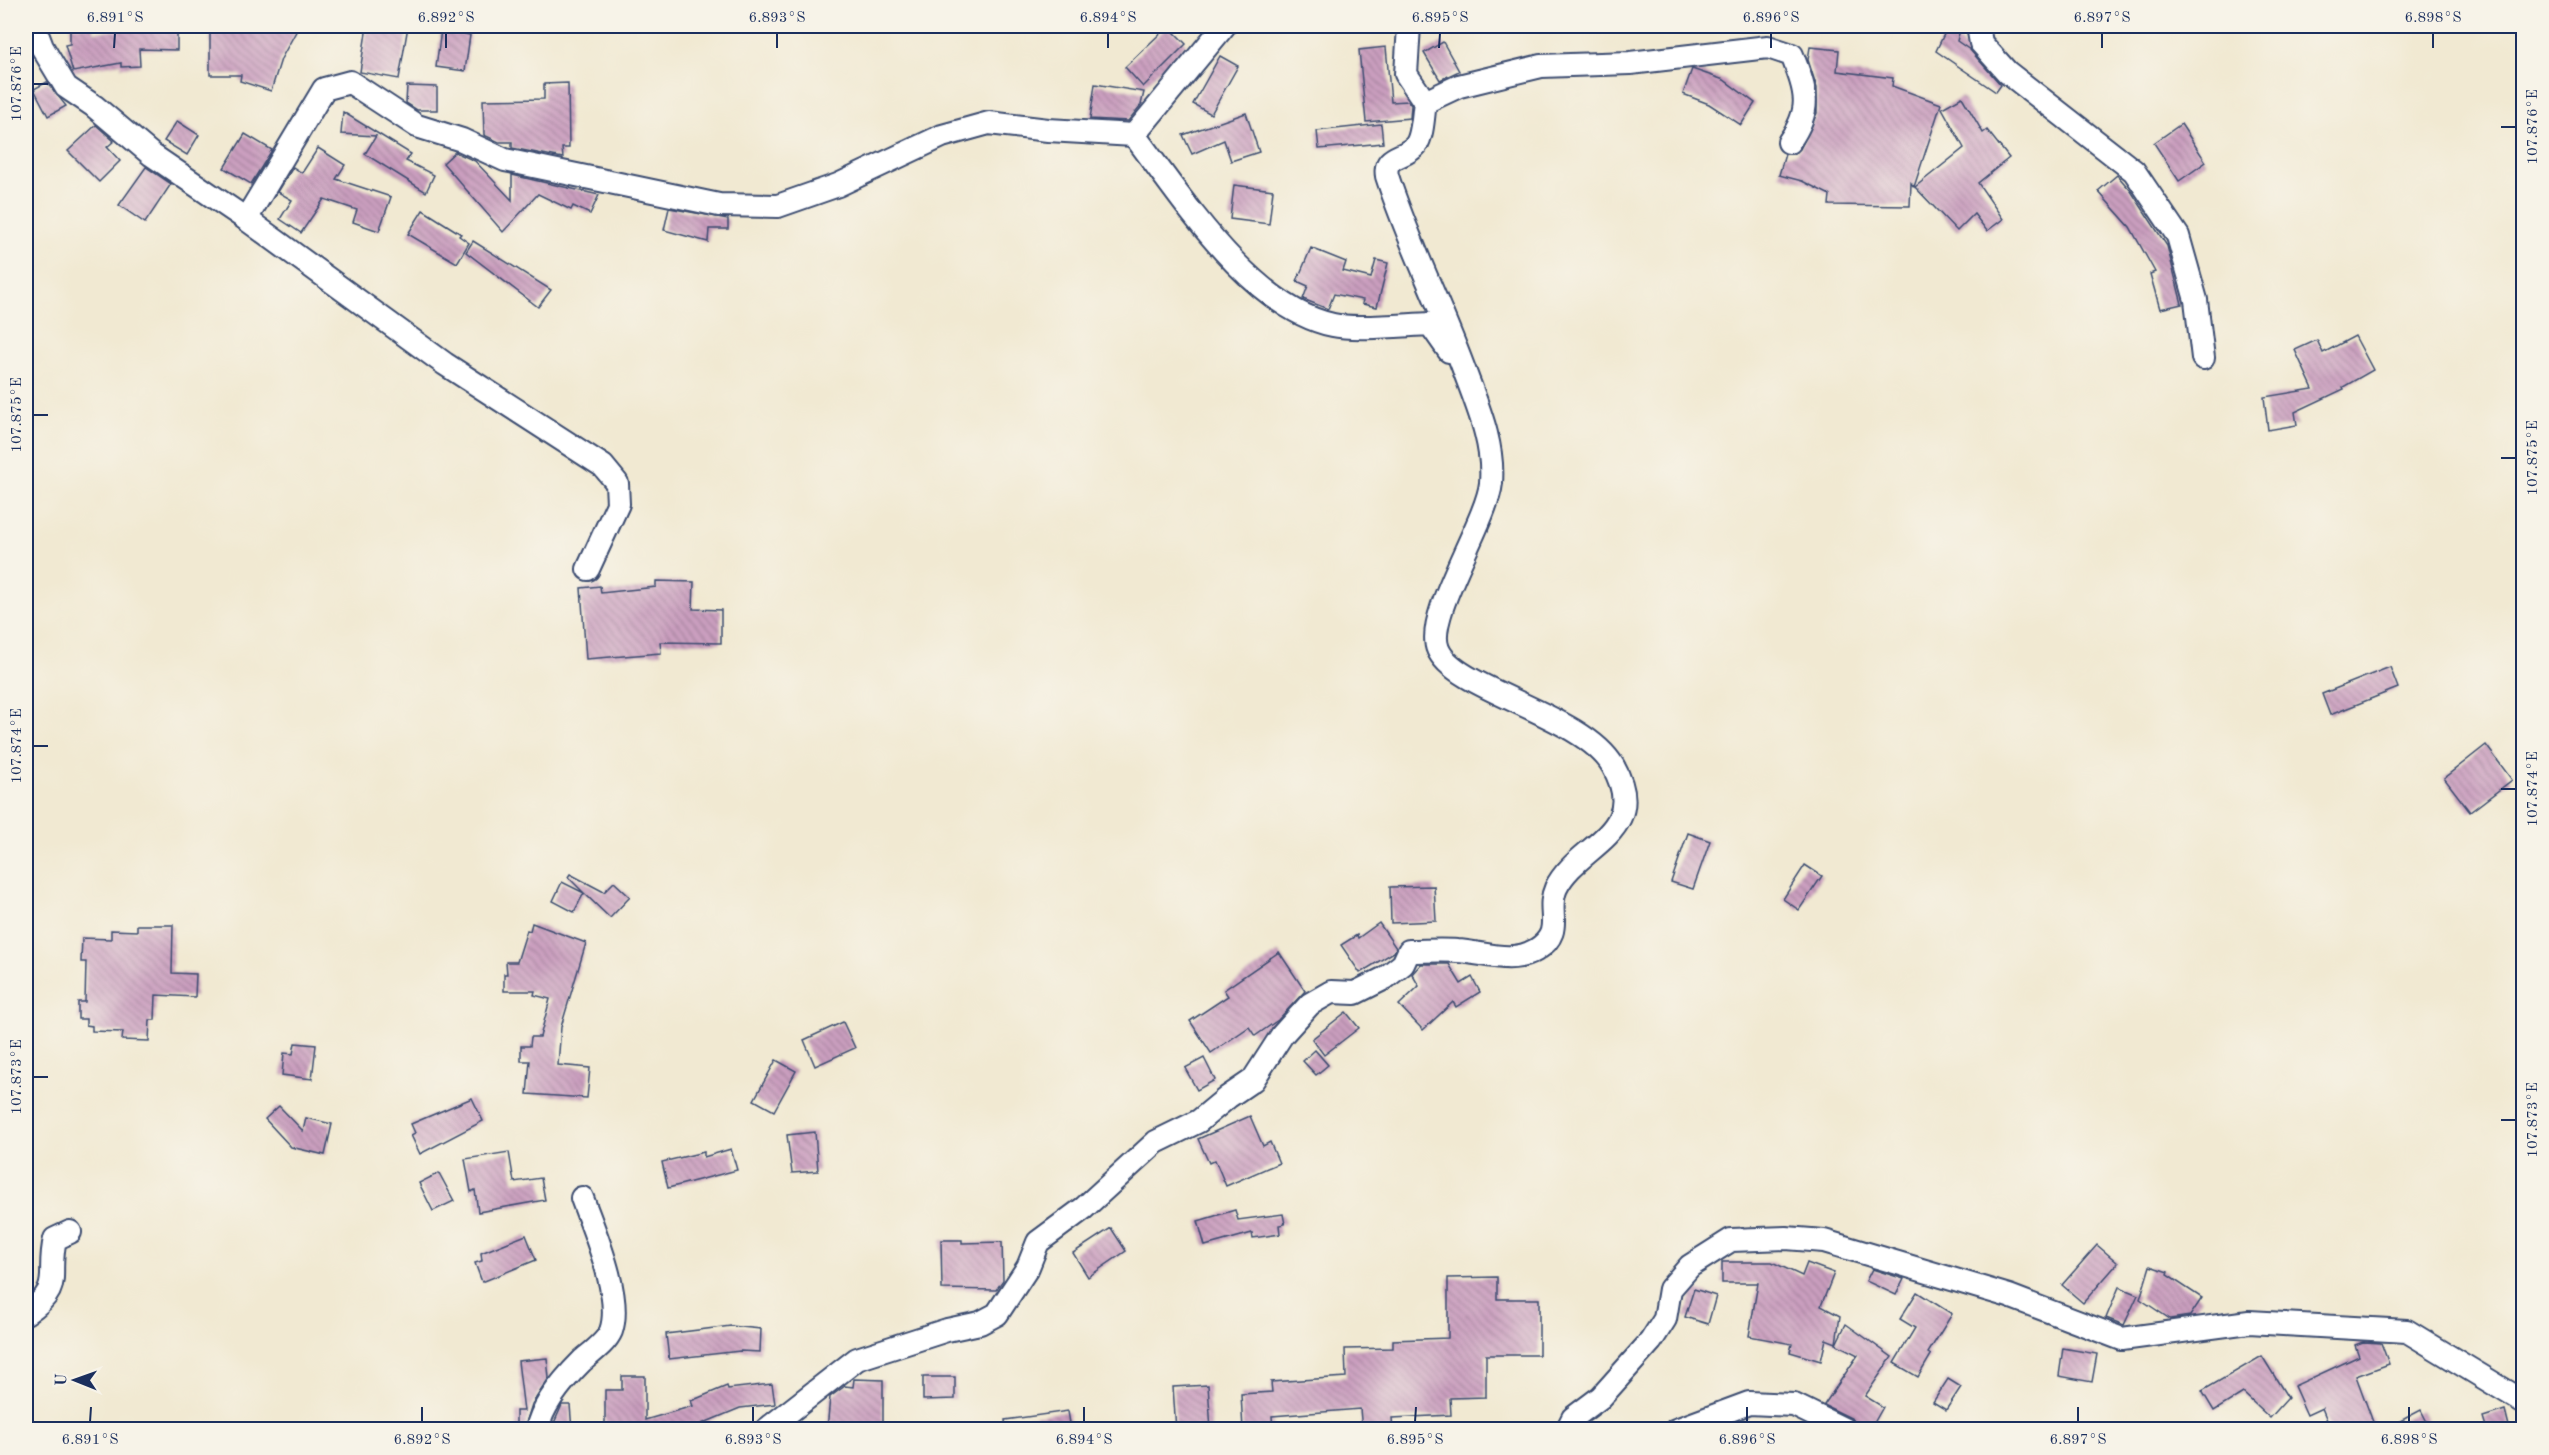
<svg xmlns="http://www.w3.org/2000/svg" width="2549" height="1455" viewBox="0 0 2549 1455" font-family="'Old Standard TT',serif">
<defs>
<pattern id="building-back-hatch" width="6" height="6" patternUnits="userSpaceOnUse" patternTransform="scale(1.5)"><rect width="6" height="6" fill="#cb9fbf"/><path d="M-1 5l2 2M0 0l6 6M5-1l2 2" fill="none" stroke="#a4829e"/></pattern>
</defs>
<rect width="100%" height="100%" fill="#f7f3e8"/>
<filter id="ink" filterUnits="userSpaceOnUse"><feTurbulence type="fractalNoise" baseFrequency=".0167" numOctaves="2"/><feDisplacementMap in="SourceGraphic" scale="12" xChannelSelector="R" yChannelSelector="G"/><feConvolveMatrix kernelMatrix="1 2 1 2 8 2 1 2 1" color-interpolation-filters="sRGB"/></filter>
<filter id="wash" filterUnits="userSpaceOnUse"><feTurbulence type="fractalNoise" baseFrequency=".008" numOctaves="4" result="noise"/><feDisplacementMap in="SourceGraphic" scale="24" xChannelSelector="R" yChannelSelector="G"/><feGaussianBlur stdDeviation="1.35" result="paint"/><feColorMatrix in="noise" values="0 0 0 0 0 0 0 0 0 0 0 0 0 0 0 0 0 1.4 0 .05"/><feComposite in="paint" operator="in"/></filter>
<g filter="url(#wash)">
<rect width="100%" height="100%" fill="#f1e9d2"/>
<g id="blocks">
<g fill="url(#building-back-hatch)">
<path d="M70,26H94V32L142,28V26H177V50L139,49L140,66L121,67V63L73,72L65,45L70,44Z"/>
<path d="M210,26H299L281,59L271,91L240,81L241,75H210Z"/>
<path d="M367,26H408L399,79L360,72Z"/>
<path d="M1168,26L1186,44L1143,87L1125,67Z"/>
<path d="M1948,26H1961L1957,41L1970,50L2001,85L1996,92L1936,51Z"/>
<path d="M441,30L470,35L465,71L436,67Z"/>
<path d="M1443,42L1459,71L1440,80L1424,53Z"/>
<path d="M1386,47L1391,102L1408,101L1411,105L1410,118L1366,122L1359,50Z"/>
<path d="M1810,47L1839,50L1837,71L1893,78L1892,86L1941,104L1914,187L1911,183L1910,206L1829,205L1830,195L1802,181L1779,175L1785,154H1795L1800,149L1817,113V88L1808,60Z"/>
<path d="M1220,56L1238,66L1211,114L1193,104Z"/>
<path d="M1692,69L1724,80L1755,103L1741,125L1709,104L1683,94Z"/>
<path d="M47,82L66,106L48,116L34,89Z"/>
<path d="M568,83L569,148H562L563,158L512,148V142H499L484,135L483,100L544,99V84Z"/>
<path d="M1095,84L1144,92L1141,105L1128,121L1090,119Z"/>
<path d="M407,86L437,87V110H417L406,103Z"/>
<path d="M1962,97L1983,133L1987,130L2009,158L1978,183L2003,219L1987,231L1974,214L1957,231L1915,187L1964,148L1942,108Z"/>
<path d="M343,112L411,154L406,161L434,175L426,192L365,154L376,136L341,134Z"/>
<path d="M1246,113L1259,152L1231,161L1224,140L1192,154L1183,135Z"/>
<path d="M177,121L199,135L187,155L164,141Z"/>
<path d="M1381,124L1383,143L1319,149L1317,131Z"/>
<path d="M2181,124L2206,162L2179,181L2154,143Z"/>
<path d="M96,125L114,141L107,147L120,161L99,182L68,151Z"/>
<path d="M245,134L272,150L251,184L224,168Z"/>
<path d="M318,148L345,165L336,179L391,197L379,231L353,222L357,210L324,199L301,233L280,219L292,200L278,192L293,167L302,173Z"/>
<path d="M455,152L475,161L512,200V175L599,195L590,214L573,206L571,210L538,194L503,232L443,163Z"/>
<path d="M146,167L171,184L145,223L119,205Z"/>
<path d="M2117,175L2131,191L2167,246L2182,304L2160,309L2150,274L2155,272L2130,227L2098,191Z"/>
<path d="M1234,185L1273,190L1269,224L1230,219Z"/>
<path d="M669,208L728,219V229H709L708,242L664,230Z"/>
<path d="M423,210L461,234L459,236L469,243L457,263L408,234Z"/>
<path d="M473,241L551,290L538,307L466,252Z"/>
<path d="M1311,248L1346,262L1343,271L1371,278L1376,260L1388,263L1377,307L1362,304L1363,300L1334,294L1328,309L1303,299L1308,286L1297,281Z"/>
<path d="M2355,336L2373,370L2343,387L2344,389L2295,412L2297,425L2268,430L2264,397L2313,389L2295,350L2317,340L2323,353Z"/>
<path d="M656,581L694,582L693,609L721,610V643L660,642L661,653L586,659L581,588L600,586L601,593L656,587Z"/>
<path d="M2390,667L2398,688L2330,715L2322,694Z"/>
<path d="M2486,745L2512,780L2470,812L2444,778Z"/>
<path d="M1688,833L1710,841L1693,889L1671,882Z"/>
<path d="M1805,865L1822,876L1799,910L1783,899Z"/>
<path d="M570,874L604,892L614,882L630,897L610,918L584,893L574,912L553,901L562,882L584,893L568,877Z"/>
<path d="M1434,886L1436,921L1391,923L1390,887Z"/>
<path d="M532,923L586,943L561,1027L558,1065L590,1068L587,1098L527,1094L530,1061H521V1046H530L531,1037H540L550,999L534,995L535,991H504V974H507L506,962H517L527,930L530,931Z"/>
<path d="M1379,923L1396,948L1394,952L1360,973L1341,945L1357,935L1358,938Z"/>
<path d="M137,925H173L172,973L196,974L195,997L156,995L155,1020H150L149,1041L122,1040L123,1032L92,1031V1026L86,1025V1019H78V1002H85L86,962H81L82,938L111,939V930L137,931Z"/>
<path d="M1279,952L1305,991L1278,1020L1255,1036L1249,1027L1211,1053L1190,1021L1228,996L1224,990Z"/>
<path d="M1421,964H1449L1461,984L1472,977L1480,992L1456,1007L1453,1002L1423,1030L1399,1005L1419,986L1412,974Z"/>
<path d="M1346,1012L1359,1028L1324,1055L1312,1039Z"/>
<path d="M843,1022L855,1048L815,1066L804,1040Z"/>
<path d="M295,1043L316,1045L312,1079L282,1075L284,1053L293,1054Z"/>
<path d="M1315,1050L1328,1065L1316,1075L1303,1061Z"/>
<path d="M1204,1058L1215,1080L1197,1090L1185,1068Z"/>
<path d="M776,1060L796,1071L774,1111L754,1100Z"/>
<path d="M472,1098L483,1121L420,1154L411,1135L415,1133L411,1124Z"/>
<path d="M279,1106L303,1131L306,1118L332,1124L325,1155L291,1147L265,1119Z"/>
<path d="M1250,1116L1263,1146L1270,1142L1279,1163L1226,1186L1215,1160L1209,1163L1198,1139Z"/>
<path d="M815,1132L818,1171L792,1173L787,1135Z"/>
<path d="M731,1149L737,1170L668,1188L662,1162L704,1152V1157Z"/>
<path d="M509,1152L514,1182L541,1178L545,1200L478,1212L475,1190L471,1192L465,1159Z"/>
<path d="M439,1173L454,1201L433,1211L419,1183Z"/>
<path d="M1235,1210L1238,1220L1283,1214L1285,1224L1279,1225L1280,1234L1253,1238L1252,1233L1205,1246L1198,1221Z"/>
<path d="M1111,1228L1126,1251L1088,1277L1073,1253Z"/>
<path d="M526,1235L536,1260L482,1282L475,1263L482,1261L481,1253Z"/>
<path d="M941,1240H962V1243L1002,1242L1003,1280L996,1290L942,1289Z"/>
<path d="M2097,1245L2118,1263L2083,1303L2062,1285Z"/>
<path d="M1722,1262H1772L1802,1276L1807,1263L1834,1273L1821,1306L1840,1316L1836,1343L1826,1339L1821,1361L1790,1352L1792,1344L1749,1336L1758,1283H1722Z"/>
<path d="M2150,1266L2168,1272L2167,1275L2202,1298L2190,1316L2170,1319L2140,1299Z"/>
<path d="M1872,1269L1904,1279L1896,1295L1866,1281Z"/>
<path d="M1497,1277V1299H1539V1355H1486V1397L1450,1398L1451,1415L1392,1418L1393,1430H1362L1360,1409L1272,1416L1273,1430H1243L1241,1394L1272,1392L1271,1382L1346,1377L1345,1349L1393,1348V1340L1448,1338V1278Z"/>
<path d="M2119,1287L2138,1295L2124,1325L2106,1318Z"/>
<path d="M1694,1289L1716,1296L1708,1324L1685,1317Z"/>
<path d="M1917,1292L1952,1314L1928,1353L1931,1355L1918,1377L1894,1363L1915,1328L1900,1319Z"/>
<path d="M1846,1324L1892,1357L1865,1396L1883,1407L1870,1430H1858L1851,1418L1824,1405L1858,1355L1836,1344Z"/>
<path d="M731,1326L761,1329L760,1352L740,1351L669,1359L666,1334Z"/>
<path d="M2363,1342L2381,1343L2389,1364L2356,1376L2376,1430H2331L2322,1408L2307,1415L2294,1386L2359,1356L2355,1345Z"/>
<path d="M2063,1348L2097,1354L2092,1382L2059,1376Z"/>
<path d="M2262,1356L2288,1398L2270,1418L2243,1393L2214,1411L2202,1391Z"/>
<path d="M547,1358L549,1378L532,1404L524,1430H516V1411H524L518,1361Z"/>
<path d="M622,1376H645V1420L693,1406L691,1401L727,1386L728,1389L772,1384L775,1404L740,1408L687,1430H612L611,1426H605V1390H622Z"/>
<path d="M923,1377H955V1399L923,1400Z"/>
<path d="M854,1379L883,1380V1430H827L830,1397L845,1386L853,1387Z"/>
<path d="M1948,1379L1961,1387L1946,1410L1933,1402Z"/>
<path d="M1208,1385L1211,1430H1176L1173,1387Z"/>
<path d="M562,1405H570L572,1430H551Z"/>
<path d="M2421,1410L2431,1430H2383Z"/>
<path d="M2505,1410L2510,1430H2487L2483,1417Z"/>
<path d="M1068,1411L1071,1430H1006L1005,1420Z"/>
</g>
</g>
</g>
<g filter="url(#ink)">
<use href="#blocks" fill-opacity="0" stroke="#3b4b6f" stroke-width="1.5"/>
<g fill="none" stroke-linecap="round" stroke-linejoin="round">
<defs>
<g id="street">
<path d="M34,26L42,47L66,87L94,106L152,155L246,219L324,89L350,82L417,126L462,140L505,160L719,205L778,206L838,185L942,136L989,123L1048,130L1134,135L1224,26"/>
<path d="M1978,26L1981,43L2007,72L2134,171L2178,236L2196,300L2203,358"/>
<path d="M1425,102L1459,86L1541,66L1630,63L1768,47L1792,55C1806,92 1813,108 1789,142"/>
<path d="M1134,135C1182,198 1251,308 1333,325C1355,330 1404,325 1430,324L1449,351"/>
<path d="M246,219L445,364L603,466L617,483L618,504L588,569"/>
<path d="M26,1313C65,1287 46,1277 55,1239L70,1232"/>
<path d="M537,1430C542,1404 564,1379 582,1361C591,1353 606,1343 611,1331C623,1297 594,1231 582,1198"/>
<path d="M766,1430L857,1359L947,1330L980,1323L997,1314L1028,1267L1038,1242L1084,1208L1156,1142L1199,1121L1228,1097L1253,1080L1282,1035L1310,1004L1331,992L1355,993L1385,978L1403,964L1409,951C1425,951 1441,950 1457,951C1483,952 1511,965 1536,950C1566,931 1545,912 1556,888C1577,844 1651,833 1613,766C1583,714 1454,690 1438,649C1424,616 1487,522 1491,483C1494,445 1479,410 1466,375C1442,308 1409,244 1387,176C1383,154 1405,159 1416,145C1423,135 1423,114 1425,102L1406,74L1409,26"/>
<path d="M1567,1430L1573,1418L1601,1397L1651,1341L1665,1319L1670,1289L1690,1266L1731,1240L1786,1238L1824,1241L2009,1296L2122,1339L2249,1322L2407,1331L2524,1402"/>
<path d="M1676,1430L1749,1403L1794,1405L1845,1430"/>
</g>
</defs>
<use href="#street" stroke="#3b4b6f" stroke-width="26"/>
<use href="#street" stroke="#fff" stroke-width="22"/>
</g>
</g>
<path fill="none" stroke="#1b2f5e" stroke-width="2" d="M114,48L115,33M446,48V33M777,48V33M1108,48V33M1439,48L1440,33M1771,48V33M2102,48V33M2433,48V33M33,84H48M2501,127H2516M33,415H48M2501,458H2516M33,746H48M2501,789H2516M33,1077H48M2501,1120H2516M90,1422L91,1407M422,1422V1407M753,1422V1407M1084,1422V1407M1415,1422L1416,1407M1747,1422V1407M2078,1422V1407M2409,1422V1407"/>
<rect width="2549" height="1455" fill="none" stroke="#f7f3e8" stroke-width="66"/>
<g transform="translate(75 1380) rotate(271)" stroke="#f7f3e8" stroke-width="4.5" paint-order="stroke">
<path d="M0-4.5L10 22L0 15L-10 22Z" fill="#1b2f5e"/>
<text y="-9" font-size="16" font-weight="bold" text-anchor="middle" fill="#1b2f5e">U</text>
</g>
<rect x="33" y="33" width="2483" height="1389" fill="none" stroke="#1b2f5e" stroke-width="2"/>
<g font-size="15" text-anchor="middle" fill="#1b2f5e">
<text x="115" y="22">6.891°S</text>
<text x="446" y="22">6.892°S</text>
<text x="777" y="22">6.893°S</text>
<text x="1108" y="22">6.894°S</text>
<text x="1440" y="22">6.895°S</text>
<text x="1771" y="22">6.896°S</text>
<text x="2102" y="22">6.897°S</text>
<text x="2433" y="22">6.898°S</text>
<text transform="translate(16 84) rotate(-90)" y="5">107.876°E</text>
<text transform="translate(2532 127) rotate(-90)" y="5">107.876°E</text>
<text transform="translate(16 415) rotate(-90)" y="5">107.875°E</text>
<text transform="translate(2532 458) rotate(-90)" y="5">107.875°E</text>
<text transform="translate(16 746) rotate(-90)" y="5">107.874°E</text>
<text transform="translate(2532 789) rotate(-90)" y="5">107.874°E</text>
<text transform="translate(16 1077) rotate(-90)" y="5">107.873°E</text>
<text transform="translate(2532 1120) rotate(-90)" y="5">107.873°E</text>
<text x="90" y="1444">6.891°S</text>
<text x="422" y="1444">6.892°S</text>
<text x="753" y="1444">6.893°S</text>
<text x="1084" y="1444">6.894°S</text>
<text x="1415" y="1444">6.895°S</text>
<text x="1747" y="1444">6.896°S</text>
<text x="2078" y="1444">6.897°S</text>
<text x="2409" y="1444">6.898°S</text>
</g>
</svg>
